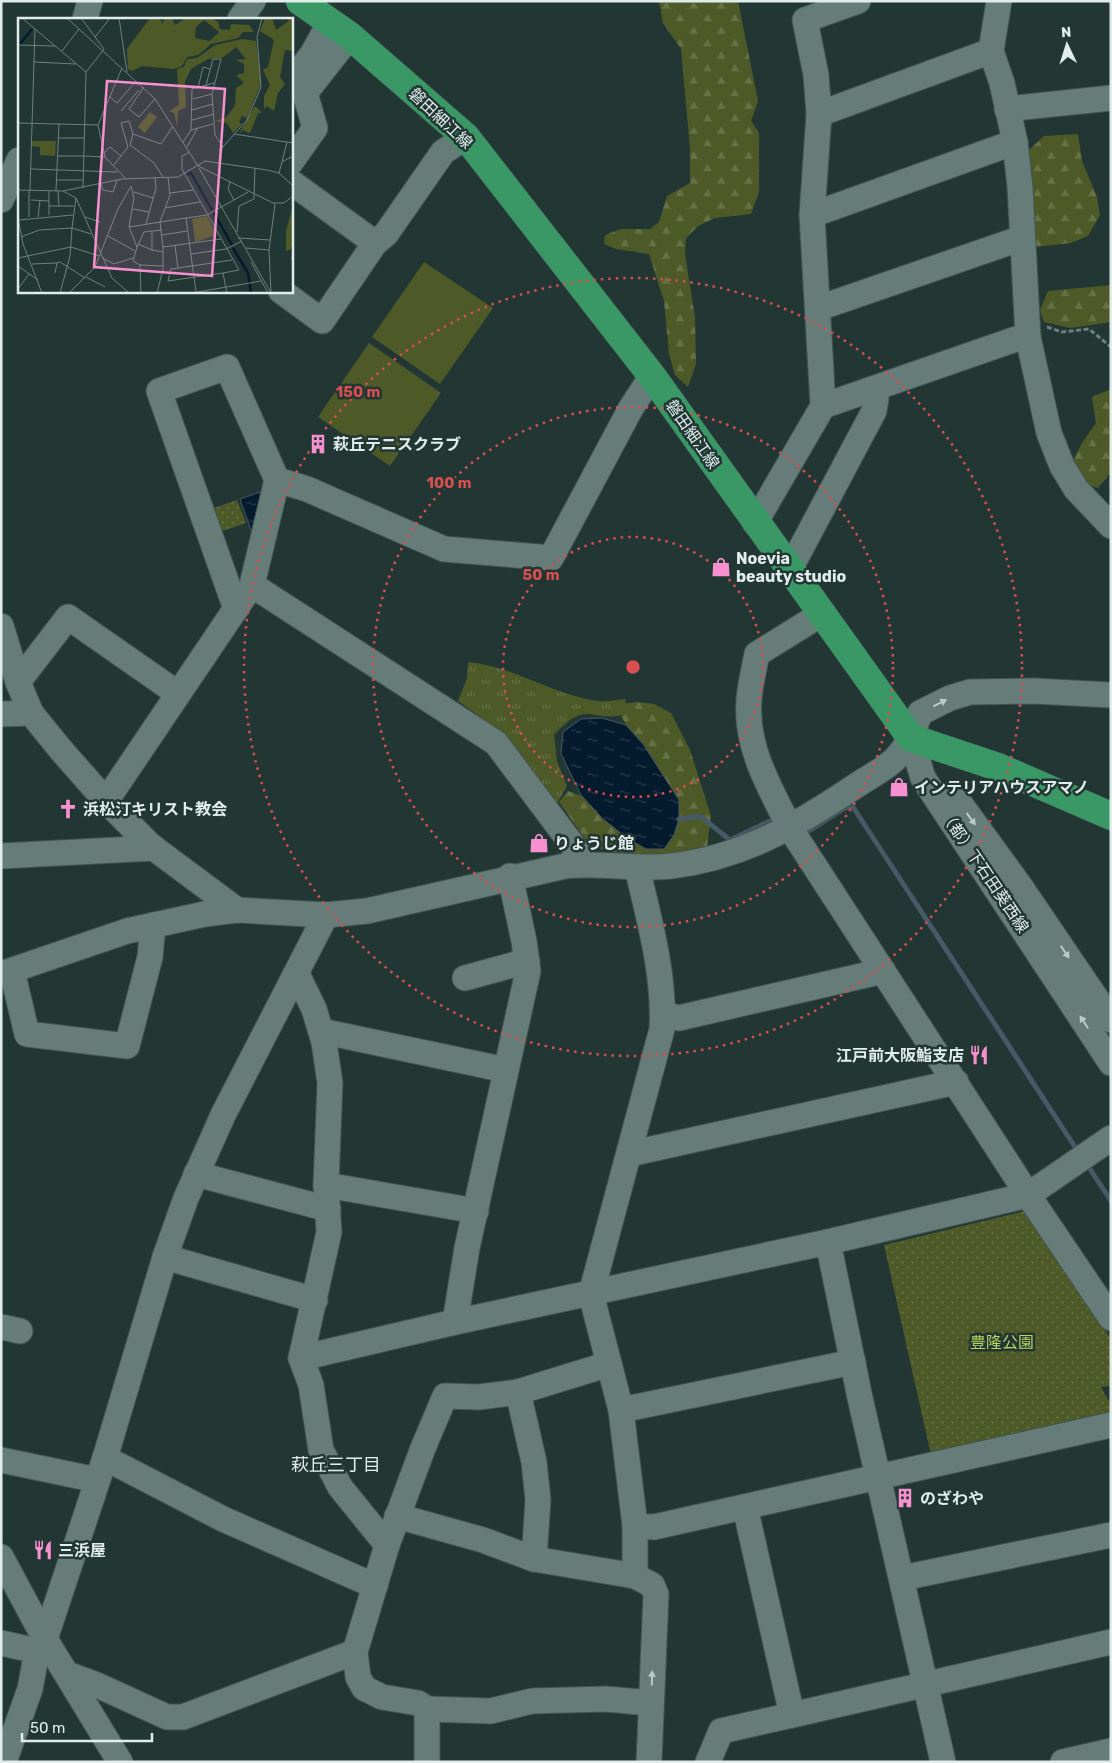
<svg xmlns="http://www.w3.org/2000/svg" width="1112" height="1763" viewBox="0 0 1112 1763" font-family="Rubik,'Noto Sans JP',sans-serif">
<defs>
<pattern id="grass-tufts" width="24" height="20" patternUnits="userSpaceOnUse" patternTransform="scale(1.25)"><rect width="24" height="20" fill="#4e5928"/><path d="M3 7l-1-3M5 7V3M7 7l1-3M15 17l-1-3M17 17v-4M19 17l1-3" fill="none" stroke="#677147"/></pattern>
<pattern id="forest-firs" width="22" height="20" patternUnits="userSpaceOnUse" patternTransform="scale(1.25)"><rect width="22" height="20" fill="#4e5928"/><path d="M5 1l3.5 6h-7zM16 11l3.5 6h-7z" fill="#677147"/></pattern>
<pattern id="park-dots" width="8" height="8" patternUnits="userSpaceOnUse" patternTransform="scale(1.25)"><rect width="8" height="8" fill="#4e5928"/><path d="M2 2h.1M6 6h.1" fill="none" stroke="#677147" stroke-width="1.8" stroke-linecap="round"/></pattern>
<pattern id="water-ripples" width="26" height="14" patternUnits="userSpaceOnUse" patternTransform="scale(1.25)"><rect width="26" height="14" fill="#041a2d"/><path d="M2 4q2-2 4 0t4 0M15 11q2-2 4 0t4 0" fill="none" stroke="#283c4c"/></pattern>
</defs>
<rect width="100%" height="100%" fill="#223734"/>
<path fill="url(#grass-tufts)" d="M468,662C513,666 553,695 598,701C606,702 616,700 625,699L628,714C592,724 588,697 554,735L557,761L567,786L556,805L506,735L458,701L467,678Z"/>
<g fill="url(#forest-firs)">
<path d="M659,1H738L758,101L751,121L759,133V192L751,214L715,218L698,226L686,238L685,254L695,318L696,364L688,387L675,375L669,354L664,301L649,254L616,249L604,244L605,235L621,229H650L659,222L667,196L690,183V149L681,49L663,23Z"/>
<path d="M1078,134L1082,161L1097,197L1100,215L1088,236L1071,243L1035,247L1028,151L1044,136Z"/>
<path d="M1111,285V322L1070,328L1044,322L1040,310L1048,291Z"/>
<path d="M1111,389V472L1098,488L1082,484L1071,465L1082,443L1096,423L1092,397Z"/>
<path d="M637,702L654,704L671,713L690,750L711,816L707,847L679,855L646,858L611,852L590,846L559,802L568,791L589,799L652,768L618,711L621,704Z"/>
</g>
<g fill="url(#park-dots)">
<path d="M237,500L246,523L220,532L211,509Z"/>
<path d="M1029,1210L1111,1339V1386L1101,1387L1111,1405V1415L931,1455L884,1245Z"/>
</g>
<g fill="#4e5928">
<path d="M424,262L493,308L440,384L372,337Z"/>
<path d="M369,343L441,393L390,466L318,417Z"/>
</g>
<g fill="url(#water-ripples)" stroke="#465966">
<path d="M269,489L260,526L251,530L240,499Z"/>
<path d="M602,718L626,725L643,744L679,800V819L674,835L664,849H646L627,838L603,819L581,795L561,754L563,732L581,719Z"/>
</g>
<g fill="none" stroke-linecap="round" stroke-linejoin="round">
<g stroke="#465966" stroke-width="5">
<path d="M679,819L700,816L730,840L772,820"/>
<path d="M806,833L845,808L853,807L1075,1147"/>
<path d="M1090,1169L1111,1201"/>
</g>
<defs>
<g id="minor">
<path d="M999,1L991,51L1002,83L1015,142L1020,187L1028,337L1049,433L1062,466L1076,489L1111,526"/>
<path d="M85,19L90,1"/>
<path d="M240,19L253,1"/>
<path d="M291,82L313,53L330,22"/>
<path d="M1007,109L1111,98"/>
<path d="M819,114L991,51"/>
<path d="M291,162L315,128L305,93L350,36"/>
<path d="M291,182L375,243"/>
<path d="M1,200L19,160"/>
<path d="M812,215L1015,142"/>
<path d="M281,291L322,321L375,243L386,234L443,152L466,137"/>
<path d="M819,308L1022,238"/>
<path d="M823,406L1016,339L1028,337"/>
<path d="M277,480L252,585L496,743L586,863"/>
<path d="M755,523L823,406L812,215L819,114L816,75L805,20L858,1"/>
<path d="M790,569L874,411L876,399L873,389"/>
<path d="M236,609L159,391L227,367L277,480L307,489L444,549L551,558L631,408L652,376"/>
<path d="M823,613L757,654C754,669 750,685 749,700C745,747 770,788 790,828L1028,1195L1111,1318"/>
<path d="M1,626L18,682L31,713L61,750L106,801L151,846L237,910"/>
<path d="M18,682L68,617L177,693"/>
<path d="M1,714L31,713"/>
<path d="M911,738L923,778L1111,1063"/>
<path d="M953,794L1020,886L1111,1020"/>
<path d="M106,801L245,595"/>
<path d="M1,856L154,848"/>
<path d="M637,867C649,920 665,974 662,1029L591,1294L621,1410L635,1526L654,1527L1111,1425"/>
<path d="M12,971L27,1034L127,1046L150,957L153,925"/>
<path d="M1,974L127,931L205,914L237,910L326,915L367,911L565,866C600,862 635,870 671,866C741,858 796,826 854,787C867,778 884,770 895,759C908,746 914,730 920,713L950,698L970,692L1034,691L1111,695"/>
<path d="M297,974L314,1009L324,1042L330,1083L326,1185L329,1232L301,1358L455,1322L828,1242L860,1398L943,1762"/>
<path d="M465,978L527,961"/>
<path d="M663,1014L679,1018L883,971"/>
<path d="M321,1031L506,1070"/>
<path d="M629,1154L956,1082"/>
<path d="M196,1174L328,1209"/>
<path d="M326,1185L476,1211"/>
<path d="M828,1242L1028,1195L1111,1138"/>
<path d="M165,1257L315,1300"/>
<path d="M455,1322L467,1248L528,971L524,941L510,876"/>
<path d="M1,1327L20,1331"/>
<path d="M301,1358L311,1385L321,1450L340,1487L387,1545L355,1652L358,1677L364,1688L382,1697L418,1703L427,1709V1762"/>
<path d="M518,1392L534,1462L538,1500L534,1559L635,1576L652,1585L656,1594L649,1762"/>
<path d="M621,1410L853,1362"/>
<path d="M105,1458L223,1519L375,1586"/>
<path d="M1,1460L97,1480"/>
<path d="M397,1516L483,1540L534,1559"/>
<path d="M387,1545L423,1448L445,1396L479,1397L518,1392L609,1364"/>
<path d="M1,1557L45,1639L120,1762"/>
<path d="M635,1576V1526"/>
<path d="M902,1578L1111,1535"/>
<path d="M1,1643L37,1651"/>
<path d="M67,1674L97,1685L167,1717H183L355,1652"/>
<path d="M427,1709L491,1711L532,1701L606,1699L651,1703"/>
<path d="M792,1715L1111,1642"/>
<path d="M4,1762L30,1689L37,1651L45,1639L105,1458L165,1257L186,1198L223,1115L326,915"/>
<path d="M708,1762L721,1731L792,1715L745,1507"/>
<path d="M1063,1762L1111,1751"/>
</g>
<path id="major" d="M300,1L350,36L466,137L652,376L911,738L998,767L1111,816"/>
</defs>
<use href="#minor" stroke="#425452" stroke-width="27"/>
<use href="#major" stroke="#425452" stroke-width="29"/>
<path stroke="#6d7f7c" stroke-width="3" stroke-dasharray="5 2.5" stroke-linecap="butt" d="M1047,327L1062,332L1089,329L1111,347"/>
<use href="#minor" stroke="#657c78" stroke-width="25"/>
<use href="#major" stroke="#399865" stroke-width="28"/>
</g>
<defs><path id="oneway-solid" d="M-6-.8H1V-3.2L6.5 0L1 3.2V.8H-6Z" transform="scale(1.25)"/></defs>
<g fill="#bbcbc8">
<use href="#oneway-solid" transform="translate(940 703) rotate(-27)"/>
<use href="#oneway-solid" transform="translate(971 819) rotate(54)"/>
<use href="#oneway-solid" transform="translate(1065 952) rotate(56)"/>
<use href="#oneway-solid" transform="translate(1084 1022) rotate(-123)"/>
<use href="#oneway-solid" transform="translate(652 1678) rotate(-88)"/>
</g>
<g fill="none" stroke="#d84f4f" stroke-width="2.5" stroke-dasharray="2.5 5">
<circle cx="633" cy="667" r="130"/>
<circle cx="633" cy="667" r="260"/>
<circle cx="633" cy="667" r="389"/>
</g>
<defs>
<symbol id="building-bare" viewBox="-9 -9 18 18"><path d="M-4-6H4V6H1V3H-1V6H-4ZM-2.5-4.3h1.7v1.8h-1.7ZM.8-4.3h1.7v1.8H.8ZM-2.5-1h1.7V.8h-1.7ZM.8-1h1.7V.8H.8Z" fill="#f790cf" stroke="#223734" stroke-width="2.5" paint-order="stroke"/></symbol>
<symbol id="shop-bare" viewBox="-9 -9 18 18"><path d="M-5-2.5h2.3a2.7 3.5 0 0 1 5.4 0H5L5.5 6h-11ZM-1.5-2.5h3a1.5 2.3 0 0 0-3 0Z" fill="#f790cf" stroke="#223734" stroke-width="2.5" paint-order="stroke"/></symbol>
<symbol id="church-bare" viewBox="-9 -9 18 18"><path d="M-1.2-6h2.4v3.5h3.3v2.4h-3.3V6h-2.4V-.1h-3.3v-2.4h3.3Z" fill="#f790cf" stroke="#223734" stroke-width="2.5" paint-order="stroke"/></symbol>
<symbol id="restaurant-bare" viewBox="-9 -9 18 18"><path d="M-5-6h1v4h1v-4h1v4h1v-4h1v5L-1.5 .5V6h-2V.5L-5-1ZM5-6V6H3V1.5H1.5Q1.5-4 5-6Z" fill="#f790cf" stroke="#223734" stroke-width="2.5" paint-order="stroke"/></symbol>
</defs>
<g fill-rule="evenodd">
<use href="#building-bare" x="304" y="430" width="28" height="28"/>
<use href="#shop-bare" x="707" y="553" width="28" height="28"/>
<use href="#shop-bare" x="885" y="773" width="28" height="28"/>
<use href="#church-bare" x="54" y="795" width="28" height="28"/>
<use href="#shop-bare" x="525" y="829" width="28" height="28"/>
<use href="#restaurant-bare" x="965" y="1041" width="28" height="28"/>
<use href="#building-bare" x="891" y="1484" width="28" height="28"/>
<use href="#restaurant-bare" x="29" y="1536" width="28" height="28"/>
</g>
<g text-anchor="middle" stroke-width="5" stroke-linejoin="round" paint-order="stroke">
<g font-size="16" fill="#e0edeb" stroke="#223734">
<text transform="translate(441 118) rotate(43)" y="6">磐田細江線</text>
<text transform="translate(693 434) rotate(55)" y="6">磐田細江線</text>
<text transform="translate(985 871) rotate(56)" y="6">（都）下石田葵西線</text>
</g>
<g font-size="16" font-weight="bold" fill="#e0edeb" stroke="#223734" text-anchor="start">
<text x="333" y="450">萩丘テニスクラブ</text>
<text x="736" y="564">Noevia<tspan x="736" dy="18">beauty studio</tspan></text>
<text x="914" y="793">インテリアハウスアマノ</text>
<text x="83" y="815">浜松汀キリスト教会</text>
<text x="554" y="849">りょうじ館</text>
<text x="964" y="1061" text-anchor="end">江戸前大阪鮨支店</text>
<text x="920" y="1504">のざわや</text>
<text x="58" y="1556">三浜屋</text>
</g>
<g font-size="16" fill="#b9d25c" stroke="#223734">
<text x="1002" y="1348">豊隆公園</text>
</g>
<g font-size="18" fill="#e0edeb" stroke="#223734">
<text x="336" y="1471">萩丘三丁目</text>
</g>
</g>
<g transform="translate(18 18)">
<rect width="275" height="275" fill="#223734"/>
<path d="M132,0H141L145,6L146,0H154L157,7L168,0H194L200,4L202,11L212,12L213,6L231,7L236,14H225L220,20L193,26L180,37L169,39L164,48L156,51L124,48L114,53L110,51L109,31ZM186,2L201,14L192,23L177,20L178,9ZM247,0H254L258,12L271,3L269,0H275V33L267,32L262,59L267,66L260,75L256,93L249,88L246,91V78L252,67L245,52L250,49L256,22L242,13ZM224,21L238,23L243,65L229,100L224,98L221,104L224,106L215,115L209,105L197,103L208,100L217,87L218,70L226,65L218,57L226,55V46L218,42L228,41L218,29L204,40L190,41L173,51L167,63L168,89L160,93L159,109L156,95L151,93L161,87L159,51L166,49L169,41L179,40L197,27ZM237,88L244,95H240L232,115L225,112L221,115ZM275,188V223L273,231L268,233V213Z" fill="#4e5928" fill-rule="evenodd"/>
<path d="M14,123H38L37,138L22,137V129L14,128ZM189,198L199,217L177,224L174,201Z" fill="#4e5928"/>
<path d="M132,94L139,99L127,115L120,109Z" fill="#4e5928"/>
<path fill="none" stroke="#041a2d" stroke-width="2.5" d="M2,26L14,11M169,157L173,155L194,192M196,195L214,227M215,230L230,255L233,275"/>
<path fill="none" stroke="#6e807d" stroke-width="1" d="M4,0L68,54L86,31L63,0M49,0L137,81L180,148L255,185H266L275,178M101,0L109,54M77,19L92,0M0,27L37,28M44,33L61,11M16,44L58,46M104,50L80,107L87,139L108,161M188,67L195,41H203L194,76L197,117L205,129M126,69L111,91L121,99L137,81M180,70L185,49L192,51M91,78L99,85L118,63M175,81L194,76M174,92L195,86M103,93L121,72M174,102L196,96M0,105L80,107M173,112L195,106M115,116L112,127L136,145L145,159M216,116L275,125M40,120H67M165,124L173,112L174,71L196,65M110,129L103,105L111,103L115,116L143,126L155,108M169,129L179,111M172,134L164,138V151L221,252L205,255L209,275M86,135L92,129L103,138M40,138H66M66,138L87,139M264,144L269,124M95,148L110,129M181,150L253,275M13,151L99,154M261,155L264,144L275,138M201,158L204,130L229,102L243,69L239,19L244,0M150,159L152,177L142,204L145,229L203,221M39,162H65M212,164L210,171L216,182M83,166L85,172L95,174L99,162M113,168L116,180L111,209L168,200L178,274M65,170L68,54M0,172L45,173L58,180L94,260L111,275M12,172L17,11M38,173L41,106M40,173L41,188M45,173L104,161L160,159L187,143L249,152L261,155L275,168M116,174L135,180M152,175L175,172M58,180L54,210L73,216M13,182L31,183M31,188H56M147,190L182,184M115,191L131,194M31,197V173M11,199V172M20,199L22,182M67,199L82,204M0,200L5,226L24,275M168,200L189,197L230,174M1,202L55,197M128,206L138,170L137,159M111,209L119,229L115,243L122,247L123,275M134,214V232L145,234M219,214L221,188L236,181L237,150M144,217L169,213M90,218L117,233M3,219L21,212L54,210L52,238L42,275M220,220L252,222M120,226L134,232M157,228L160,250L153,251L150,263L205,255M119,229L126,214L144,212M228,230L251,232M173,236L208,231L224,223M0,240L53,229L81,238M84,240L96,246L115,240M274,242L275,225M233,244L250,275M14,246L39,245M122,247L145,248M0,248L20,262M160,250L214,242M37,255L39,245L42,244L67,260M68,259L87,269M0,271L11,256M51,275L77,249L100,191L113,168M139,275L145,251V229M174,275L243,263M253,275L251,232L257,186"/>
<path fill="#f790cf" fill-opacity="0.15" stroke="#f790cf" stroke-width="2.5" d="M89,63L207,71L194,258L76,249Z"/>
<rect width="275" height="275" fill="none" stroke="#e0edeb" stroke-width="2.5"/>
</g>
<circle cx="633" cy="667" r="8" fill="#d84f4f" stroke="#223734" stroke-width="2.5"/>
<g font-size="15" text-anchor="middle" font-weight="bold" fill="#d84f4f" stroke="#223734" stroke-width="5" stroke-linejoin="round" paint-order="stroke">
<text x="358" y="397">150 m</text>
<text x="449" y="488">100 m</text>
<text x="541" y="580">50 m</text>
</g>
<rect width="1112" height="1763" fill="none" stroke="#e0edeb" stroke-width="5"/>
<g transform="translate(1067 45) rotate(356)" stroke="#223734" stroke-width="4" paint-order="stroke">
<path d="M0-4L9 19L0 12L-9 19Z" fill="#e0edeb"/>
<text y="-8" font-size="14" font-weight="bold" text-anchor="middle" fill="#e0edeb">N</text>
</g>
<path d="M22 1733v8h130v-8" fill="none" stroke="#e0edeb" stroke-width="2.5"/>
<text x="30" y="1733" font-size="15" fill="#e0edeb" stroke="#223734" stroke-width="4" paint-order="stroke">50 m</text>
</svg>
